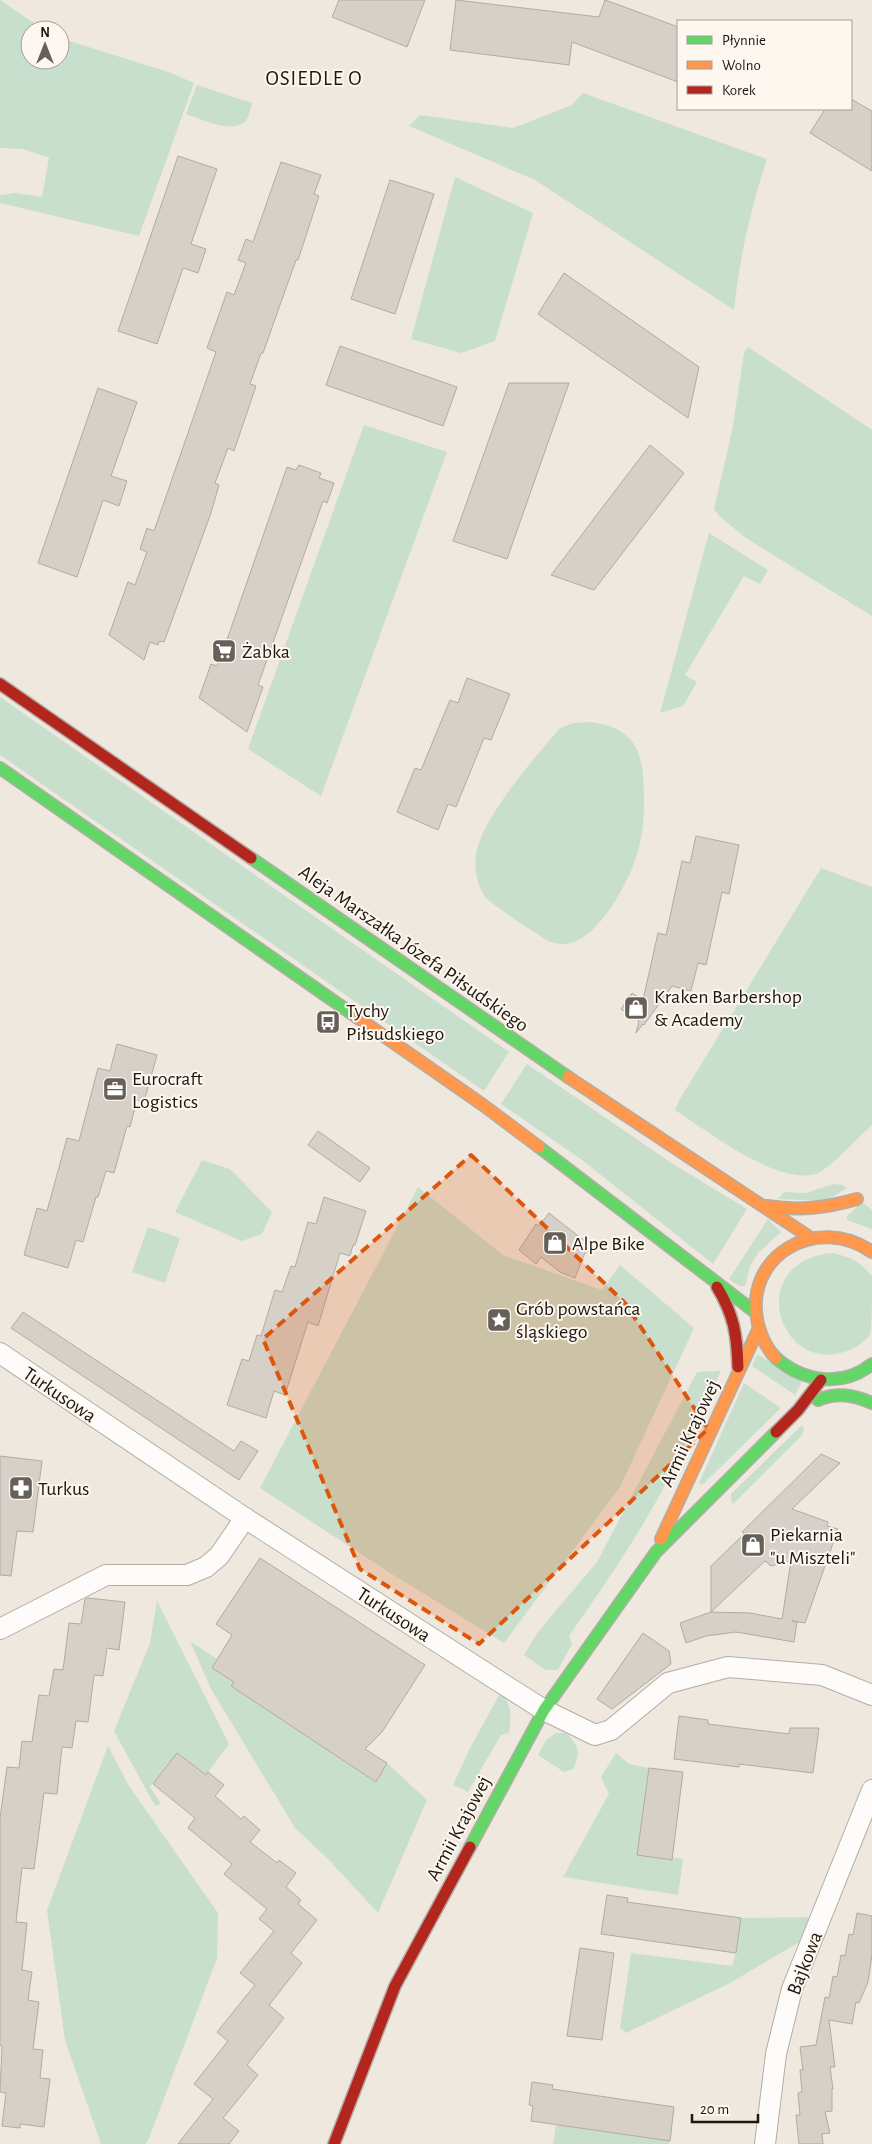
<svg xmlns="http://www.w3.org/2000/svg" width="872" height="2144" viewBox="0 0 872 2144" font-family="'Alegreya Sans',sans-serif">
<rect width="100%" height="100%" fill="#efe8de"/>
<g fill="#c9dfcd">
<path d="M0,0L44,30H30V60H60V38L171,73L194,83L139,236L0,203V195L16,193L42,197L49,158L23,149L0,148Z"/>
<path d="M197,85L252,103C251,108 249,115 247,119C236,136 201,119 186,114Z"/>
<path d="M583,93L767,159C750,211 740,256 734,310L535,180L409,126L420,115L513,128L572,105Z"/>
<path d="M455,177L533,213L495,341L461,353L411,339Z"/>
<path d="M748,347L872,430V616L746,538L720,517L714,509L732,431L744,353Z"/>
<path d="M364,425L447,452L321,796L248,749Z"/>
<path d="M709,533L768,570L760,584L744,576L685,675L697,682L683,706L660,713Z"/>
<path d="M0,697L509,1052L484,1091L0,755Z"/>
<path d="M588,722C623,725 640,740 643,775C645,800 645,826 638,851C631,878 597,945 563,944C559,944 552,943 549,941C540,937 492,904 486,898C477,886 474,869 476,855C481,818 535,758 559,729L573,723Z"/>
<path d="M821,868L872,887V1125C860,1136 831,1167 818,1173C780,1188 706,1130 675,1110L680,1099Z"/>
<path d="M527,1064L673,1164L747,1209L713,1264L582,1160L501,1104Z"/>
<path d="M202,1160L230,1169L272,1212L262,1234L242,1241L175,1212Z"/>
<path d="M833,1184L842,1185L847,1188L826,1201L778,1199L784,1192L806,1193Z"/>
<path d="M418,1187L503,1255L602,1290L620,1265L694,1328L620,1487L504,1643L390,1573L260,1488Z"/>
<path d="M862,1202L872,1210V1229L847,1220V1216Z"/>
<path d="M768,1219L781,1232L758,1253L750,1266L745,1286H739L729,1279Z"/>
<path d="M148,1227L180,1238L165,1283L132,1272Z"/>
<path d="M833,1253C850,1257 861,1262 872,1276C872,1287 872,1325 871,1332C866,1342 854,1349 844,1352C776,1373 745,1260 833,1253Z"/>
<path d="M757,1354L802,1382L795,1395L752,1366Z"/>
<path d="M721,1371C701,1413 681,1456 658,1498C632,1546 600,1591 569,1636L572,1644L558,1670H546L524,1655L538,1632L597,1562L697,1372Z"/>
<path d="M744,1383L781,1408L702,1485L699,1483Z"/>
<path d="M802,1425L804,1429L802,1435L732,1505L731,1494Z"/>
<path d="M157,1601L229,1744L206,1775L177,1753L150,1787L161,1804L155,1806L114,1731L150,1643Z"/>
<path d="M190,1641L217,1659L212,1668L234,1682L231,1686L376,1781L387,1763L427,1800L378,1913L328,1859L295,1828L211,1689Z"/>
<path d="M500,1694C513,1702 511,1720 509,1733L501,1735L468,1792L453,1785L470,1748Z"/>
<path d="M556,1733H566C579,1746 581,1752 573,1769L564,1772L538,1755L546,1740Z"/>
<path d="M108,1746L129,1786L218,1913L217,1958L148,2141L145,2144H101L65,2040L47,1910Z"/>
<path d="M616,1753L629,1764L649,1768L637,1855L672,1857L683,1859L678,1895L563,1877L609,1794L601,1777Z"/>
<path d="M815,1917L813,1934L730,1983L626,2033L620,2028L631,1953L732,1966L736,1953L741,1918Z"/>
<path d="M556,2125L670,2141L669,2144H553Z"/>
</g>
<g fill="#d6d0c8" stroke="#b1aba3" fill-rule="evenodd">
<path d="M339,0H425L407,47L332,17Z"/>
<path d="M456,0L599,17L605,0L622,6L678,27V82L572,42L569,65L450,50Z"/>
<path d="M851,99L872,111V171L810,133L825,109H851Z"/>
<path d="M178,156L217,169L191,244L206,249L198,273L183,268L157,344L118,331Z"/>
<path d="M281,162L321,175L314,194L319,196L298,260H296L263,353H261L250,384L256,386L234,451L228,448L215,483L219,485L211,513L164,642L159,641L158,645L150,642L144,660L109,635L128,582L135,585L147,552L140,549L147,528L154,531L216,352L207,348L227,292L234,295L246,263L238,260L246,239L253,242Z"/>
<path d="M390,180L434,194L395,314L351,299Z"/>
<path d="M564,273L699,367L688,418L538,314Z"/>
<path d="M340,346L457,387L443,426L326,385Z"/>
<path d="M509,383H569L507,559L453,541Z"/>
<path d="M98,388L137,402L111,476L127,481L119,506L103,500L77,577L38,563Z"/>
<path d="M650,445L684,473L594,590L551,575Z"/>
<path d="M299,465L321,473L319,478L334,483L327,503L323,501L258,685L263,687L247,732L199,698L211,664L217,666L221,657L287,467L296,470Z"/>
<path d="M467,678L510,694L491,740L484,738L456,807L448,804L438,830L397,812L415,768L421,770L450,700L458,703Z"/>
<path d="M696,836L739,845L729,894L722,892L706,965L698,963L691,991L672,986L644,1025L643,1024L636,1033L639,1021L621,1009L632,993L643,1000L658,933L666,935L682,861L690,863Z"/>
<path d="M117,1044L157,1055L144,1102L137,1100L130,1127L127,1126L114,1173L106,1171L98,1197H96L83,1242L76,1240L68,1268L24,1255L37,1208L47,1211L67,1138L79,1141L98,1068L110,1071Z"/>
<path d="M318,1131L370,1168L360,1182L308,1145Z"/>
<path d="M324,1197L366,1211L355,1245H353L350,1256L340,1253L318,1326L308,1322L285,1395L274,1391L266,1418L227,1405L242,1359L249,1361L257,1335L261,1336L275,1290L282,1292L291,1266L295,1267L308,1222L316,1224Z"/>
<path d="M549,1213L591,1246L584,1255L575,1278L560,1272L541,1257L536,1264L519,1250L536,1224L539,1226Z"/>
<path d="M23,1312L234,1451L241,1441L258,1451L239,1480L11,1328Z"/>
<path d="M821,1454L840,1463L792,1509L828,1522L827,1526L838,1529L805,1623L792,1621L797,1622L794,1642L736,1632L706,1636L686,1643L680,1623L711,1612V1566L744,1534L742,1532ZM765,1561L771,1566L791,1561L782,1619L750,1613L711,1612Z"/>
<path d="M0,1456L42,1461L33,1532L17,1531L11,1576L0,1575Z"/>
<path d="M260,1558L425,1665L382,1732L365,1749L387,1763L376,1782L231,1686L234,1682L212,1668L232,1635L216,1624Z"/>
<path d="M88,1598L125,1602L119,1650L107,1648L103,1676L94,1675L88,1722L76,1721L72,1748L62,1747L57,1794L44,1793L34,1869L22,1868L16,1922L27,1923L22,1970L32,1972L28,2000L39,2002L33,2049L43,2050L40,2078L50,2079L44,2127L20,2124V2128L2,2126L6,2093L0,2092L2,2046L0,2045V1819L7,1767L19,1768L22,1741L32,1742L39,1695L49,1696L54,1669L63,1670L69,1623L81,1624L85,1599Z"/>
<path d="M643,1633L669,1651L671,1664L612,1709L597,1699Z"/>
<path d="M679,1716L708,1720V1724L789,1734L790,1728H819L813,1773L739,1764V1767L674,1759Z"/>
<path d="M177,1753L206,1775L208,1772L224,1785L215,1796L241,1819L244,1816L260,1830L250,1842L277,1863L279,1860L296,1873L286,1887L301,1900L298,1904L317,1920L291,1953L302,1963L269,2005L284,2018L247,2065L258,2075L223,2118L239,2131L229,2144H178L213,2099L194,2084L228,2041L217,2032L255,1985L240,1973L274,1931L259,1919L267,1909L224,1874L232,1864L188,1828L195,1818L153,1784Z"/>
<path d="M649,1768L683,1772L672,1860L637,1855Z"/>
<path d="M607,1895L628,1898L627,1902L741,1918L736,1953L601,1934Z"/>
<path d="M857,1913L872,1916V1955L868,1982L859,2003L856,2002L852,2024L829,2020L835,2067H830L833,2089H832V2111L825,2112L830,2133L822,2134L823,2144H799L796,2115H800L798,2093L802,2092L800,2070H803L800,2047L816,2045L825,1997L829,1998L833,1976L837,1977L841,1955L845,1956L849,1934L853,1935Z"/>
<path d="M580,1948L614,1953L602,2040L567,2036Z"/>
<path d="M532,2082L553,2085L552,2089L674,2107L670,2141L531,2121L533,2106L529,2105Z"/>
</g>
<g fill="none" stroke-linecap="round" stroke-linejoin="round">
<defs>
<g id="street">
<path d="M0,1353L245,1518L492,1677L544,1710L595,1735L611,1730L668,1683L728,1667L822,1675L872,1695"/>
<path d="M0,1629L106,1575H187L206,1567L219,1556L245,1518"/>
<path d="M765,2144L776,2054L792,1989L872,1790"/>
</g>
<g id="fast">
<path d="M0,768L358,1018"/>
<path d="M251,858L568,1077"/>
<path d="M539,1147L755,1312"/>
<path d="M776,1358C804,1382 842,1388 872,1364"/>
<path d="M818,1400C837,1392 854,1395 872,1403"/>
<path d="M470,1847L544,1710L656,1552L776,1432"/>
</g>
<g id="slow">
<path d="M358,1018L483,1105L539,1147"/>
<path d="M568,1077L811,1238"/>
<path d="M767,1206C799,1211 826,1208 857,1199"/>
<path d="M776,1358C767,1349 761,1336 758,1324C742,1256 817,1213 872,1252"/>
<path d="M661,1539L758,1330"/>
</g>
<g id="jam">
<path d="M0,684L251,858"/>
<path d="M717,1287C734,1315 737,1335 738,1367"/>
<path d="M776,1432L798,1410L821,1380"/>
<path d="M334,2144L395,1986L470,1847"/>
</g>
</defs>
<use href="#street" stroke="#b2ada5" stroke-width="22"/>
<use href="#fast" stroke="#b2ada5" stroke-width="14"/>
<use href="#slow" stroke="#b2ada5" stroke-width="14"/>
<use href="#jam" stroke="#b2ada5" stroke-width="14"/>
<use href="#street" stroke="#fdfcfa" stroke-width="20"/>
<use href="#fast" stroke="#63d668" stroke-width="11"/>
<use href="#slow" stroke="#ff974d" stroke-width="11"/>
<use href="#jam" stroke="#b3261e" stroke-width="11"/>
</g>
<path fill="#de560c" fill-opacity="0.2" stroke="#de560c" stroke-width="4" stroke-dasharray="10 6" stroke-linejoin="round" d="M471,1155L625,1303L708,1429L479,1644L360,1569L263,1339Z"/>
<defs>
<symbol id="supermarket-square" viewBox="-11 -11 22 22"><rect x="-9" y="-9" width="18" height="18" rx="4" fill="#666059" stroke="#fdf7f0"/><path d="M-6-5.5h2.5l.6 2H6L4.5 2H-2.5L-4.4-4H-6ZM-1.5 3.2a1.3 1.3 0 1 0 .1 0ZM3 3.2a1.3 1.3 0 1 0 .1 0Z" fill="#fff"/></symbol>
<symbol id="shop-square" viewBox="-11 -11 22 22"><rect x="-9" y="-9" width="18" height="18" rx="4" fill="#666059" stroke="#fdf7f0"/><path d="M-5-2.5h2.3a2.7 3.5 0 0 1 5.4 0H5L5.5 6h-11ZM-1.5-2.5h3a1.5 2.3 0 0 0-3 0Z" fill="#fff"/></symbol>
<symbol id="bus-square" viewBox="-11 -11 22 22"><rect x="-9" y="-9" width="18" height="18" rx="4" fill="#666059" stroke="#fdf7f0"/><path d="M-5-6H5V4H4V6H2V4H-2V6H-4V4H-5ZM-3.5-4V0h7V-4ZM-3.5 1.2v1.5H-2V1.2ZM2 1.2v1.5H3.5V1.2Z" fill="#fff"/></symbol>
<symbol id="office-square" viewBox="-11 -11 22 22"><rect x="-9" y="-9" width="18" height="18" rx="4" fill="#666059" stroke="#fdf7f0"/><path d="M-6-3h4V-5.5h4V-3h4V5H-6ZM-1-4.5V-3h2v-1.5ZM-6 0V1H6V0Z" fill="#fff"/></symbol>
<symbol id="sight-square" viewBox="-11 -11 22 22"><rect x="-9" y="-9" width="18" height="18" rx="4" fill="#666059" stroke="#fdf7f0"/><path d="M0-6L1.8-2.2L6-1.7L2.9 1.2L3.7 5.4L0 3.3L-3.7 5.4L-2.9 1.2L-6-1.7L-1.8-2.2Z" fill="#fff"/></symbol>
<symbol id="pharmacy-square" viewBox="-11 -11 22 22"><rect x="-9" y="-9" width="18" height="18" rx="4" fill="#666059" stroke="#fdf7f0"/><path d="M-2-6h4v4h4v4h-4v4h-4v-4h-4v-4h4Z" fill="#fff"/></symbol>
</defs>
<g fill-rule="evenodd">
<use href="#supermarket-square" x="210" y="637" width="28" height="28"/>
<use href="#shop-square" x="622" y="994" width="28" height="28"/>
<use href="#bus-square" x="314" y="1008" width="28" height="28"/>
<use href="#office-square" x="101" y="1075" width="28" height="28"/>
<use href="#shop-square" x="541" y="1229" width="28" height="28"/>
<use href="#sight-square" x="485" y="1306" width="28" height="28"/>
<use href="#pharmacy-square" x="7" y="1474" width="28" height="28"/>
<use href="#shop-square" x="739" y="1531" width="28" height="28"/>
</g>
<g text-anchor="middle" stroke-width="4" stroke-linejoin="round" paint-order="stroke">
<g font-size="20" fill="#1c1711" stroke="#fdf7f0" text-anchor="start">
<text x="242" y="658">Żabka</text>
<text x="654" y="1003">Kraken Barbershop<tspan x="654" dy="23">&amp; Academy</tspan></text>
<text x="346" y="1017">Tychy<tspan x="346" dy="23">Piłsudskiego</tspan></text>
<text x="132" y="1085">Eurocraft<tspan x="132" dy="23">Logistics</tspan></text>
<text x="572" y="1250">Alpe Bike</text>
<text x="516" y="1315">Grób powstańca<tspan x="516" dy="23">śląskiego</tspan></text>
<text x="38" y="1495">Turkus</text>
<text x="770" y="1541">Piekarnia<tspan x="770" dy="23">"u Miszteli"</tspan></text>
</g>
<g font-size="20" fill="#1c1711" stroke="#fdf7f0">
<text transform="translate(414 948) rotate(35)" y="7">Aleja Marszałka Józefa Piłsudskiego</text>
<text transform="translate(60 1394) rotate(34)" y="7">Turkusowa</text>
<text transform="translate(689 1433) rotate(-65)" y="7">Armii Krajowej</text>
<text transform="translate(394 1614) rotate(33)" y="7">Turkusowa</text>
<text transform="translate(458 1828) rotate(-62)" y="7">Armii Krajowej</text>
<text transform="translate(804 1963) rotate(-69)" y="7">Bajkowa</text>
</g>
<g font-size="21" letter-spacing="1" fill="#1c1711" stroke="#fdf7f0">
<text x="314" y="85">OSIEDLE O</text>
</g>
</g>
<rect x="677" y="20" width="175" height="90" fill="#fdf7f0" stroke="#a39d97"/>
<rect x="687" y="36" width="25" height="8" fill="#63d668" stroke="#a39d97"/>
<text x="722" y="45" font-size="15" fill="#1c1711">Płynnie</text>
<rect x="687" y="61" width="25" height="8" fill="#ff974d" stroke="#a39d97"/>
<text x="722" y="70" font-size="15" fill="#1c1711">Wolno</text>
<rect x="687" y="86" width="25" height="8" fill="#b3261e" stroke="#a39d97"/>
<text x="722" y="95" font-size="15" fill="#1c1711">Korek</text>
<g transform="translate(45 45)"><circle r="24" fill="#fdf7f0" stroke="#a39d97"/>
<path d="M0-4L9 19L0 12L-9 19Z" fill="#666059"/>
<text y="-8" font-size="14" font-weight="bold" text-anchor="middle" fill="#1c1711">N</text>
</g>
<path d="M692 2114v8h66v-8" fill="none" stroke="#1c1711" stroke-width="2.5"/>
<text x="700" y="2114" font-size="15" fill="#1c1711" stroke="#fdf7f0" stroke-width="4" paint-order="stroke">20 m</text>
</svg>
